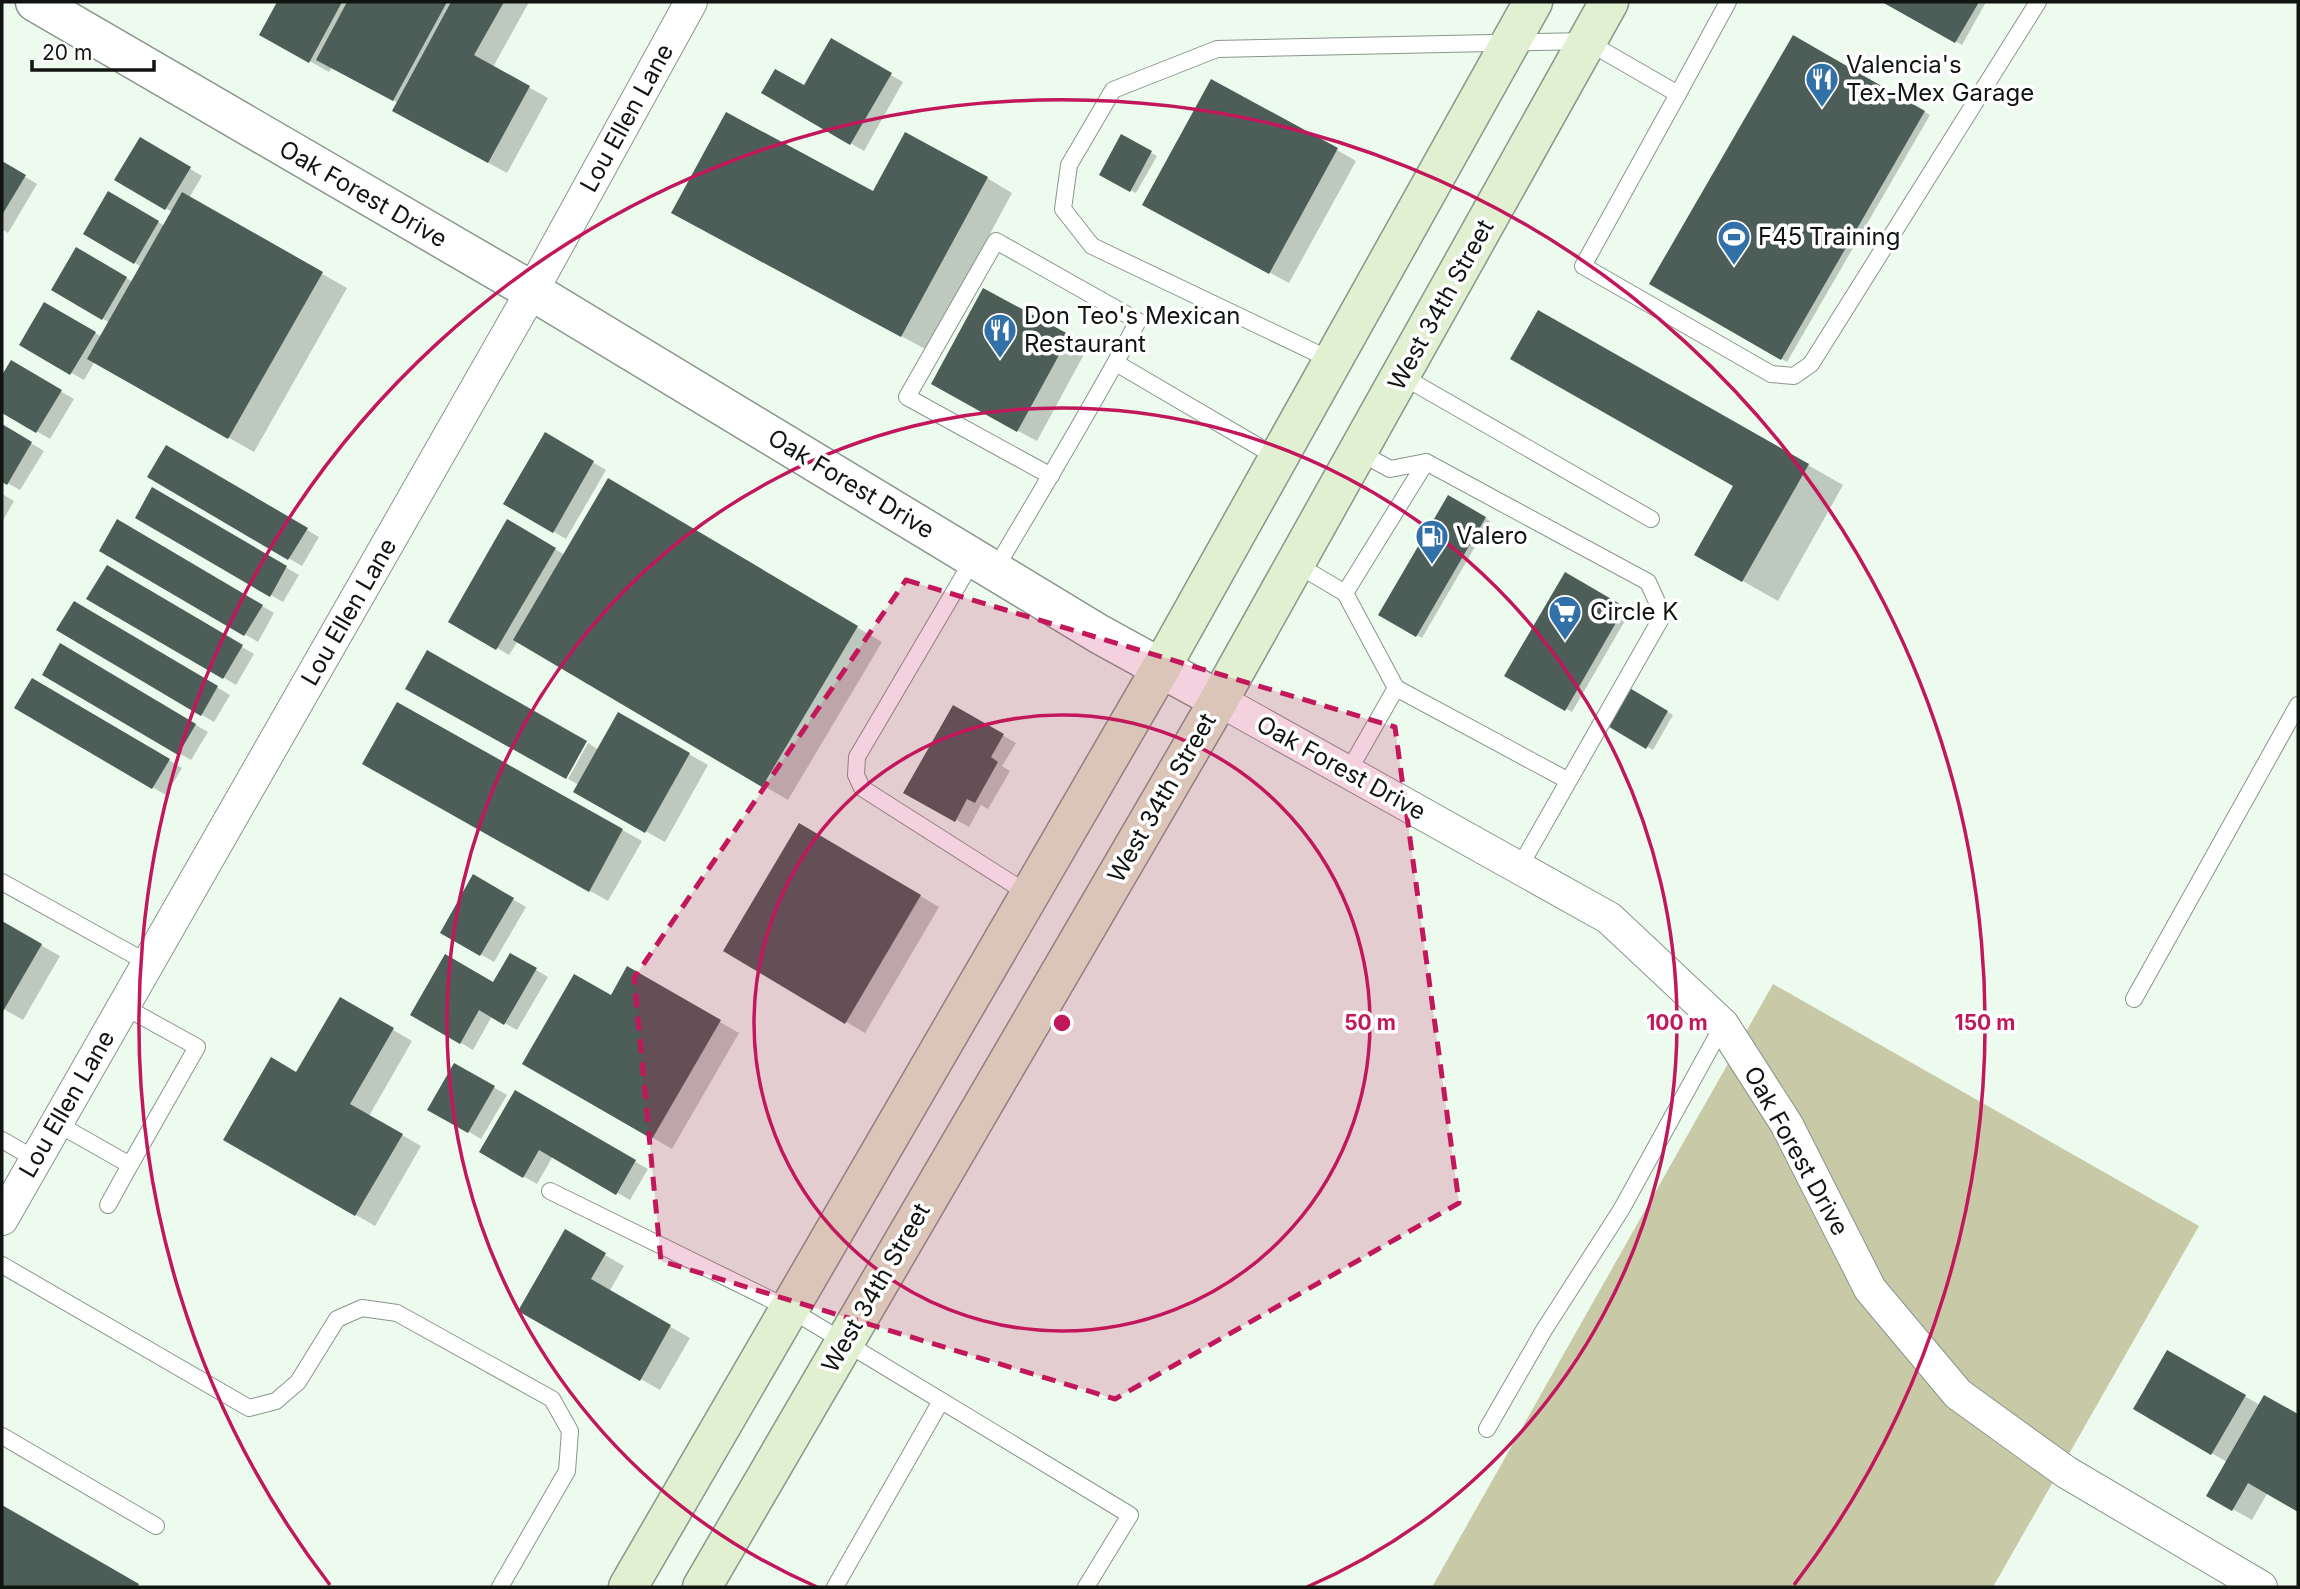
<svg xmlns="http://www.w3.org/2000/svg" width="2300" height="1589" viewBox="0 0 2300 1589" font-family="Inter,sans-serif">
<rect width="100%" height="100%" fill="#edfbef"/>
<path fill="#c7c9a7" d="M1773,984L2199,1226L1993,1587H1432Z"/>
<g fill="#0003">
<path d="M279,2H529L493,67L548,98L507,173L413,122L398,103L332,67L329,72L262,34Z"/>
<path d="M1886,2H1986L1962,45Z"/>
<path d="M1794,37L1930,115L1787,362L1651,284Z"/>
<path d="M832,41L903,82L864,151L764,93L804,87Z"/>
<path d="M1122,137L1157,156L1136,193L1101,175Z"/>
<path d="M140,139L202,176L189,198L347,288L254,452L95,361L84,380L21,344L45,304L102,337L110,323L53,289L77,249L133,282L142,267L85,233L109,194L165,226L172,212L116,179Z"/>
<path d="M1337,150L1356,161L1289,283L1163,215Z"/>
<path d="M2,163L37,184L8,233L2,229Z"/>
<path d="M987,178L1012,193L927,350L699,227L874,193Z"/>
<path d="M1539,312L1843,485L1778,601L1697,555L1736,485Z"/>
<path d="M1069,336L1088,347L1037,441L952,395Z"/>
<path d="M11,363L74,399L50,439L2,411V379Z"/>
<path d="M2,426L44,451L20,490L2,480Z"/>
<path d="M546,435L606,470L566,539L505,503Z"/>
<path d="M167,447L319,537L302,566L150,477Z"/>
<path d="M609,481L882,642L788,800L518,641L509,655L451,621L508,522L565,555Z"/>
<path d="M153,490L299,575L283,602L137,518Z"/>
<path d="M2,494L14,501L2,522Z"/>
<path d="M1449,497L1490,521L1422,638L1381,615Z"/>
<path d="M118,522L274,613L258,642L101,551Z"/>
<path d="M107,568L254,654L236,685L89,598Z"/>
<path d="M1565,574L1630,612L1572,712L1507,675Z"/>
<path d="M75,604L230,695L214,722L59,630Z"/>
<path d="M61,646L208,732L191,760L44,675Z"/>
<path d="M33,680L182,768L166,795L16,708Z"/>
<path d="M1628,689L1673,715L1653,750L1608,724Z"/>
<path d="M398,704L642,841L608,901L364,764Z"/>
<path d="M953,707L1016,743L1002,766L1010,771L988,809L981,805L969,827L906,792Z"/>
<path d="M618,714L708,765L665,842L575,792L579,785L568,779L588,743L599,750Z"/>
<path d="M800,825L939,907L865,1033L726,951Z"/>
<path d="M474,877L526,907L494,962L442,932Z"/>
<path d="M2,923L60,956L23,1020L2,1008Z"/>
<path d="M511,955L548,977L517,1030L492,1016L473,1050L413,1015L494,984Z"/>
<path d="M628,969L739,1033L672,1149L524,1063L611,997Z"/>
<path d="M340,999L412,1041L369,1116L421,1146L375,1226L226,1139L297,1074Z"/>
<path d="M455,1065L507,1095L481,1139L430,1109Z"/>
<path d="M516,1093L648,1169L630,1200L553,1156L537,1184L481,1152Z"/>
<path d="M565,1232L624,1266L609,1292L690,1338L660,1390L521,1310Z"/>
<path d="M2168,1352L2260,1405L2265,1397L2298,1416V1510L2268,1492L2252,1520L2208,1495L2227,1462L2135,1409Z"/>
<path d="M2,1507L141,1587H2Z"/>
</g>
<g fill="#4d5d57">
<path d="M277,2H342L309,63L259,35Z"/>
<path d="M347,2H447L393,101L316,60Z"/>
<path d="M451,2H504L474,55L530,86L488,163L392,111Z"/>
<path d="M1882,2H1979L1955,43Z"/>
<path d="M1793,35L1925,111L1781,360L1649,284Z"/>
<path d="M831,38L892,73L850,145L761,93L775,69L804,85Z"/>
<path d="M1211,79L1338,148L1269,274L1142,205Z"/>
<path d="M726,112L873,191L905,132L988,177L901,337L671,213Z"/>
<path d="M1121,134L1152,151L1130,192L1099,175Z"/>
<path d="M140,137L191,167L165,210L114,180Z"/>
<path d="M2,161L26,175L2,215Z"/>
<path d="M108,191L159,221L134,264L83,234Z"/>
<path d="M182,192L323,272L228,439L87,359Z"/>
<path d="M76,247L127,277L102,320L51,290Z"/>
<path d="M983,288L1070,335L1017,432L931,384Z"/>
<path d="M44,302L96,332L70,375L19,345Z"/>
<path d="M1538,310L1809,464L1742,582L1694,555L1733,486L1510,359Z"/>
<path d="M11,360L62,390L36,433L2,413V375Z"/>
<path d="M2,424L32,442L7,485L2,482Z"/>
<path d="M545,432L594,461L553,533L503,504Z"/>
<path d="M166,445L308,528L288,560L147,477Z"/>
<path d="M608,478L858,626L762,787L513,640Z"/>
<path d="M152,487L287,566L270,597L135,518Z"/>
<path d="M1448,495L1486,517L1416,637L1378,615Z"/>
<path d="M117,519L263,605L244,636L99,551Z"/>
<path d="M507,519L556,548L496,650L448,622Z"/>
<path d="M107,565L243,645L223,679L86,599Z"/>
<path d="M1565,572L1625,607L1565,711L1504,676Z"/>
<path d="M74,601L218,686L201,716L56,630Z"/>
<path d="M60,643L196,724L178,755L42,675Z"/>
<path d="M427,650L587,741L566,779L405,689Z"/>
<path d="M32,678L170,759L152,789L14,708Z"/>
<path d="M1628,687L1668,711L1646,749L1606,725Z"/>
<path d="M397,702L623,829L589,892L362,764Z"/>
<path d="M953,705L1004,734L991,757L998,762L975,803L967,799L955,822L903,793Z"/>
<path d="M618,712L690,753L645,833L573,792Z"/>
<path d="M799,823L921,895L845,1024L723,951Z"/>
<path d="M473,874L514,898L480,956L440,933Z"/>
<path d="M2,921L42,944L2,1013Z"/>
<path d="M510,953L537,968L504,1025L479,1010L460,1044L410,1015L445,954L493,982Z"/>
<path d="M627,966L721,1020L652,1139L522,1064L574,974L611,995Z"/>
<path d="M340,997L394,1028L350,1104L403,1134L355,1216L223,1140L271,1057L296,1072Z"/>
<path d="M454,1063L495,1086L468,1133L427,1110Z"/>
<path d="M515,1090L636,1160L616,1195L539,1150L523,1178L479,1152Z"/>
<path d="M565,1229L606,1253L591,1279L671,1325L640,1381L518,1311Z"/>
<path d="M2167,1350L2246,1395L2211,1455L2133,1409Z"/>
<path d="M2264,1395L2298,1414V1512L2248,1483L2232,1511L2206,1496Z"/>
<path d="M2,1505L139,1584L137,1587H2Z"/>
</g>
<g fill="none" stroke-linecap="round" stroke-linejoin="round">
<defs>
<g id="service">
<path d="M1678,94L1583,266L1771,374L1794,376L1811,364L2038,2"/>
<path d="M1333,361L1092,246L1063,209L1069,165L1113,90L1217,49L1586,41L1678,94L1728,2"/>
<path d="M1116,363L1278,458"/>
<path d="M1402,376L1651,519"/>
<path d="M1426,462L1648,582L1663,615L1519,868"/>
<path d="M974,558L857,757L856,775L862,788L1030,895"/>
<path d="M1296,564L1345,593L1426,462L1390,469L1359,452"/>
<path d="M994,571C1043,488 1093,406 1138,321L996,241L907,397L1051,476"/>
<path d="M1345,593L1396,688L1348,772"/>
<path d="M1396,688L1567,780"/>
<path d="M2,882L148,963"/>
<path d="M2134,999L2298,705"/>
<path d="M56,1123L130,1165L197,1047L123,1006"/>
<path d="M2,1140L35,1159"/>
<path d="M550,1191L788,1308L1130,1515L1086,1587"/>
<path d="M108,1205L130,1165"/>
<path d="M2,1265L249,1408L276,1401L298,1382L337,1319L362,1308L397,1313L552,1399L570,1431L567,1471L500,1587"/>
<path d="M1487,1429L1544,1330L1621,1210L1723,1025"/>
<path d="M2,1436L156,1526"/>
<path d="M835,1587L941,1401"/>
</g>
<g id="minor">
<path d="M1219,700L1609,918L1723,1025L1787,1125L1870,1289L1958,1394L2066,1472L2261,1587"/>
<path d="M2,1219L532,291L691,2"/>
</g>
<path id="tertiary" d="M35,2L532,291L1099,634L1219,700"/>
<g id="secondary">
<path d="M628,1587L1161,668L1533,2"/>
<path d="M702,1587L1219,700L1609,2"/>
</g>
</defs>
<use href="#service" stroke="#89968b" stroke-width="18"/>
<use href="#minor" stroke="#89968b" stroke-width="34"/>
<use href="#tertiary" stroke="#89968b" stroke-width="41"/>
<use href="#secondary" stroke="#89968b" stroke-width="41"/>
<use href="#service" stroke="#fff" stroke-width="16"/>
<use href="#minor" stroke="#fff" stroke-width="32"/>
<use href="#tertiary" stroke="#fff" stroke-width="38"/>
<use href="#secondary" stroke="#e1f0d0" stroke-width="38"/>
</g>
<path fill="#c2185b" fill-opacity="0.2" stroke="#c2185b" stroke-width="5" stroke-dasharray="14 9" stroke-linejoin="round" d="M906,580L1395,727L1459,1203L1115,1399L661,1261L634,978Z"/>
<g fill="none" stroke="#c2185b" stroke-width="3.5">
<circle cx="1062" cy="1023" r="308"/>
<path d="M817 1587A615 615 0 1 1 1307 1587"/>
<path d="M330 1585A923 923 0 1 1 1794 1585"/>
</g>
<defs>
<symbol id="restaurant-pin" viewBox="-11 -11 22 30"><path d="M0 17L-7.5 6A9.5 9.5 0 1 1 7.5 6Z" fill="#3271a8" stroke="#fff"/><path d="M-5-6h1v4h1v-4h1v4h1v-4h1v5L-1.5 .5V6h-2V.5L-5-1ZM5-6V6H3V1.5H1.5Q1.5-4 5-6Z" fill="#fff"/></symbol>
<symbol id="stadium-pin" viewBox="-11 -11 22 30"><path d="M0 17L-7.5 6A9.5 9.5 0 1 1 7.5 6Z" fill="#3271a8" stroke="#fff"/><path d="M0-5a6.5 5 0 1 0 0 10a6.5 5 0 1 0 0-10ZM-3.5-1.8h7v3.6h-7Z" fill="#fff"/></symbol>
<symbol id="fuel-pin" viewBox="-11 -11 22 30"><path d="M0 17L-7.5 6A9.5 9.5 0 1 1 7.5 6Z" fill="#3271a8" stroke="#fff"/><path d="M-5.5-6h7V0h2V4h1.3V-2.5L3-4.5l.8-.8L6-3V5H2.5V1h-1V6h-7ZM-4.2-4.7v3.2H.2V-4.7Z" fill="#fff"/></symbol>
<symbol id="supermarket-pin" viewBox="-11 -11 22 30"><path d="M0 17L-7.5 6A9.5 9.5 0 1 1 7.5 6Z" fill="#3271a8" stroke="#fff"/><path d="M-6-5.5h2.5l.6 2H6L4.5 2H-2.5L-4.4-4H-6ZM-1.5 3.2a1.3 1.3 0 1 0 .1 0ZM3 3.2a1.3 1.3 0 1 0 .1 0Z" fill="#fff"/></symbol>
</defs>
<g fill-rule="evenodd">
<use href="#restaurant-pin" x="1803" y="60" width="38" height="52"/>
<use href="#stadium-pin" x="1715" y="218" width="38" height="52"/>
<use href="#restaurant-pin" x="981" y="311" width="38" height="52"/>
<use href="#fuel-pin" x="1413" y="517" width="38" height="52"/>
<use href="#supermarket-pin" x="1546" y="593" width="38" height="52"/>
</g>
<g text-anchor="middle" stroke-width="7" stroke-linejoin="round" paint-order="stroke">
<g font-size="24" fill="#101511" stroke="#fff" text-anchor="start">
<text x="1846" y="73">Valencia's<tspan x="1846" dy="28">Tex-Mex Garage</tspan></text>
<text x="1758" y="245">F45 Training</text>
<text x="1024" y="324">Don Teo's Mexican<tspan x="1024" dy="28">Restaurant</tspan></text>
<text x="1456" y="544">Valero</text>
<text x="1590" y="620">Circle K</text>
</g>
<g font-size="24" fill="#101511" stroke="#fff">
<text transform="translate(627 118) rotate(-61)" y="8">Lou Ellen Lane</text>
<text transform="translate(363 194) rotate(30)" y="8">Oak Forest Drive</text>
<text transform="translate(1441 305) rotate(-61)" y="8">West 34th Street</text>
<text transform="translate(851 484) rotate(31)" y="8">Oak Forest Drive</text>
<text transform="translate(349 612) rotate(-60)" y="8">Lou Ellen Lane</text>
<text transform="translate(1341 768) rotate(29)" y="8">Oak Forest Drive</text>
<text transform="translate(1162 798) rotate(-60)" y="8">West 34th Street</text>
<text transform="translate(67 1104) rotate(-60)" y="8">Lou Ellen Lane</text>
<text transform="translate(1796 1151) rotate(61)" y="8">Oak Forest Drive</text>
<text transform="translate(876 1288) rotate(-60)" y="8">West 34th Street</text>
</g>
</g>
<circle cx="1062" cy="1023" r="10" fill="#c2185b" stroke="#fff" stroke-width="3.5"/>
<g font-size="21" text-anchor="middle" font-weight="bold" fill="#c2185b" stroke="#fff" stroke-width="7" stroke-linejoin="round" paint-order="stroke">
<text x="1370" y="1030">50 m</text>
<text x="1677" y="1030">100 m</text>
<text x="1985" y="1030">150 m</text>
</g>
<rect width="2300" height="1589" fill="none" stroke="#101511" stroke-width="7"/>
<path d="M32 60v10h122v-10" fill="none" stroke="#101511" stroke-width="3.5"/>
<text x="42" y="60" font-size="21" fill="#101511" stroke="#ffffff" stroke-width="5" paint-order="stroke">20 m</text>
</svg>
